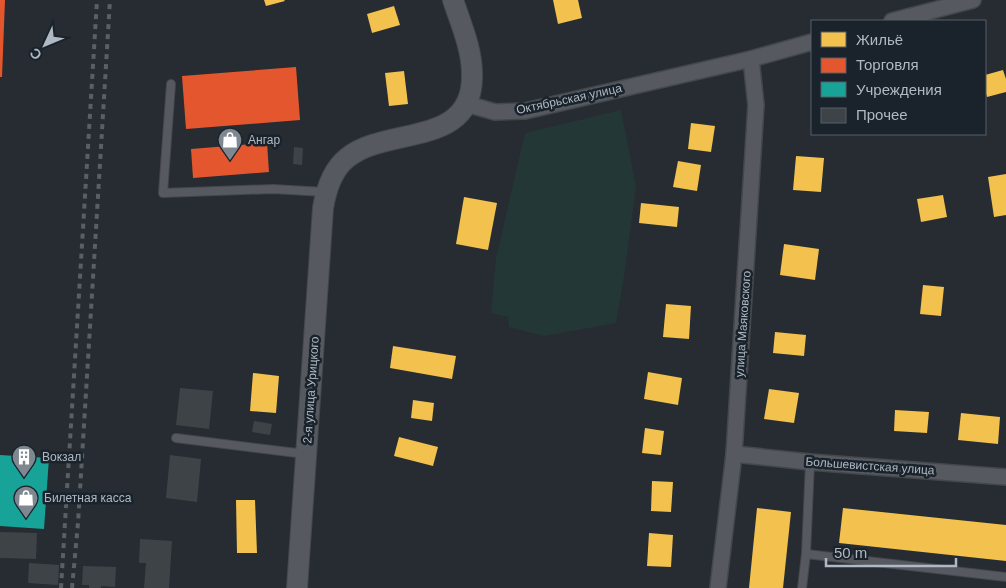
<svg xmlns="http://www.w3.org/2000/svg" width="1006" height="588" viewBox="0 0 1006 588" font-family="Helvetica,sans-serif">
<rect width="100%" height="100%" fill="#262c31"/>
<path fill="#243737" d="M621,110L636,187L624,276L616,323L544,336L509,327L508,317L491,313L496,259L525,133Z"/>
<g fill="#f2c14e">
<path d="M264,0H284L285,1L266,6Z"/>
<path d="M553,0H578L582,18L558,24Z"/>
<path d="M394,6L400,25L372,33L367,14Z"/>
<path d="M1003,70L1006,79V92L987,97L985,90V75Z"/>
<path d="M404,71L408,104L389,106L385,73Z"/>
<path d="M691,123L715,126L711,152L688,149Z"/>
<path d="M796,156L824,158L821,192L793,190Z"/>
<path d="M678,161L701,165L697,191L673,187Z"/>
<path d="M1006,174V215L994,217L988,177Z"/>
<path d="M943,195L947,217L921,222L917,199Z"/>
<path d="M464,197L497,203L488,250L456,244Z"/>
<path d="M641,203L679,207L677,227L639,223Z"/>
<path d="M784,244L819,249L815,280L780,275Z"/>
<path d="M923,285L944,287L941,316L920,314Z"/>
<path d="M666,304L691,306L689,339L663,337Z"/>
<path d="M775,332L806,335L804,356L773,353Z"/>
<path d="M393,346L456,356L452,379L390,368Z"/>
<path d="M648,372L682,378L678,405L644,399Z"/>
<path d="M253,373L279,376L276,413L250,411Z"/>
<path d="M769,389L799,393L794,423L764,419Z"/>
<path d="M413,400L434,403L432,421L411,418Z"/>
<path d="M895,410L929,412L927,433L894,431Z"/>
<path d="M961,413L1000,417L998,444L958,440Z"/>
<path d="M645,428L664,431L661,455L642,453Z"/>
<path d="M399,437L438,447L433,466L394,456Z"/>
<path d="M652,481L673,482L671,512L651,511Z"/>
<path d="M236,500H255L257,553H237Z"/>
<path d="M757,508L791,512L783,588H749Z"/>
<path d="M843,508L1006,525V561L839,543Z"/>
<path d="M649,533L673,535L671,567L647,566Z"/>
</g>
<g fill="#e4572e">
<path d="M0,0H5L2,77H0Z"/>
<path d="M296,67L300,120L186,129L182,76Z"/>
<path d="M267,143L269,172L193,178L191,149Z"/>
</g>
<path fill="#17a398" d="M0,455L49,458L44,529L0,526Z"/>
<g fill="#3e4348">
<path d="M294,147L303,148L302,165L293,164Z"/>
<path d="M180,388L213,391L209,429L176,425Z"/>
<path d="M254,421L272,424L270,435L252,432Z"/>
<path d="M170,455L201,459L197,502L166,498Z"/>
<path d="M0,532L37,533L36,559L0,558Z"/>
<path d="M140,539L172,541L169,588H144L146,563H139Z"/>
<path d="M29,563L59,565L58,585L28,583Z"/>
<path d="M83,566L116,567L115,587L101,586V588H89V585H82Z"/>
</g>
<g fill="none" stroke-linecap="round" stroke-linejoin="round">
<defs>
<g id="service">
<path d="M171,84L163,193L273,189L325,192"/>
<path d="M176,438L305,454"/>
<path d="M806,554L1006,577"/>
<path d="M802,588L806,554L810,462"/>
</g>
<g id="minor">
<path d="M892,21L973,0"/>
<path d="M467,104L495,112L525,111L751,59L812,42"/>
<path d="M734,454L810,462L1006,477"/>
<path d="M718,588L734,454L756,105L751,59"/>
</g>
<path id="tertiary" d="M297,588L323,208C326,190 332,170 347,158C387,125 474,149 472,74C472,49 461,24 453,0"/>
</defs>
<use href="#service" stroke="#44484c" stroke-width="10"/>
<use href="#minor" stroke="#44484c" stroke-width="18"/>
<use href="#tertiary" stroke="#44484c" stroke-width="22"/>
<use href="#service" stroke="#565a60" stroke-width="8"/>
<use href="#minor" stroke="#565a60" stroke-width="15"/>
<use href="#tertiary" stroke="#565a60" stroke-width="20"/>
<g stroke="#595f63" stroke-width="4" stroke-dasharray="5 5" stroke-linecap="butt">
<path d="M61,588L97,0"/>
<path d="M72,588L78,523L110,0"/>
</g>
</g>
<defs>
<symbol id="shop-pin" viewBox="-11 -11 22 30"><path d="M0 17L-7.5 6A9.5 9.5 0 1 1 7.5 6Z" fill="#7f8890" stroke="#1a232b"/><path d="M-5-2.5h2.3a2.7 3.5 0 0 1 5.4 0H5L5.5 6h-11ZM-1.5-2.5h3a1.5 2.3 0 0 0-3 0Z" fill="#fff"/></symbol>
<symbol id="building-pin" viewBox="-11 -11 22 30"><path d="M0 17L-7.5 6A9.5 9.5 0 1 1 7.5 6Z" fill="#7f8890" stroke="#1a232b"/><path d="M-4-6H4V6H1V3H-1V6H-4ZM-2.5-4.3h1.7v1.8h-1.7ZM.8-4.3h1.7v1.8H.8ZM-2.5-1h1.7V.8h-1.7ZM.8-1h1.7V.8H.8Z" fill="#fff"/></symbol>
</defs>
<g fill-rule="evenodd">
<use href="#shop-pin" x="216" y="126" width="28" height="38"/>
<use href="#building-pin" x="10" y="443" width="28" height="38"/>
<use href="#shop-pin" x="12" y="484" width="28" height="38"/>
</g>
<g text-anchor="middle" stroke-width="5" stroke-linejoin="round" paint-order="stroke">
<g font-size="12" fill="#afb9c3" stroke="#1a232b">
<text transform="translate(569 99) rotate(-12)" y="4">Октябрьская улица</text>
<text transform="translate(743 324) rotate(-86)" y="4">улица Маяковского</text>
<text transform="translate(311 390) rotate(-86)" y="4">2-я улица Урицкого</text>
<text transform="translate(870 466) rotate(4)" y="4">Большевистская улица</text>
</g>
<g font-size="12" fill="#afb9c3" stroke="#1a232b" text-anchor="start">
<text x="248" y="144">Ангар</text>
<text x="42" y="461">Вокзал</text>
<text x="44" y="502">Билетная касса</text>
</g>
</g>
<rect x="811" y="20" width="175" height="115" fill="#1a232b" stroke="#565f68"/>
<rect x="821" y="32" width="25" height="15" fill="#f2c14e" stroke="#565f68"/>
<text x="856" y="45" font-size="15" fill="#afb9c3">Жильё</text>
<rect x="821" y="58" width="25" height="15" fill="#e4572e" stroke="#565f68"/>
<text x="856" y="70" font-size="15" fill="#afb9c3">Торговля</text>
<rect x="821" y="82" width="25" height="15" fill="#17a398" stroke="#565f68"/>
<text x="856" y="95" font-size="15" fill="#afb9c3">Учреждения</text>
<rect x="821" y="108" width="25" height="15" fill="#3e4348" stroke="#565f68"/>
<text x="856" y="120" font-size="15" fill="#afb9c3">Прочее</text>
<g transform="translate(45 45) rotate(226)" stroke="#1a232b" stroke-width="4" paint-order="stroke">
<path d="M0-4L9 19L0 12L-9 19Z" fill="#afb9c3"/>
<text y="-8" font-size="14" font-weight="bold" text-anchor="middle" fill="#afb9c3">С</text>
</g>
<path d="M826 558v8h130v-8" fill="none" stroke="#afb9c3" stroke-width="2.5"/>
<text x="834" y="558" font-size="15" fill="#afb9c3" stroke="#1a232b" stroke-width="4" paint-order="stroke">50 m</text>
</svg>
